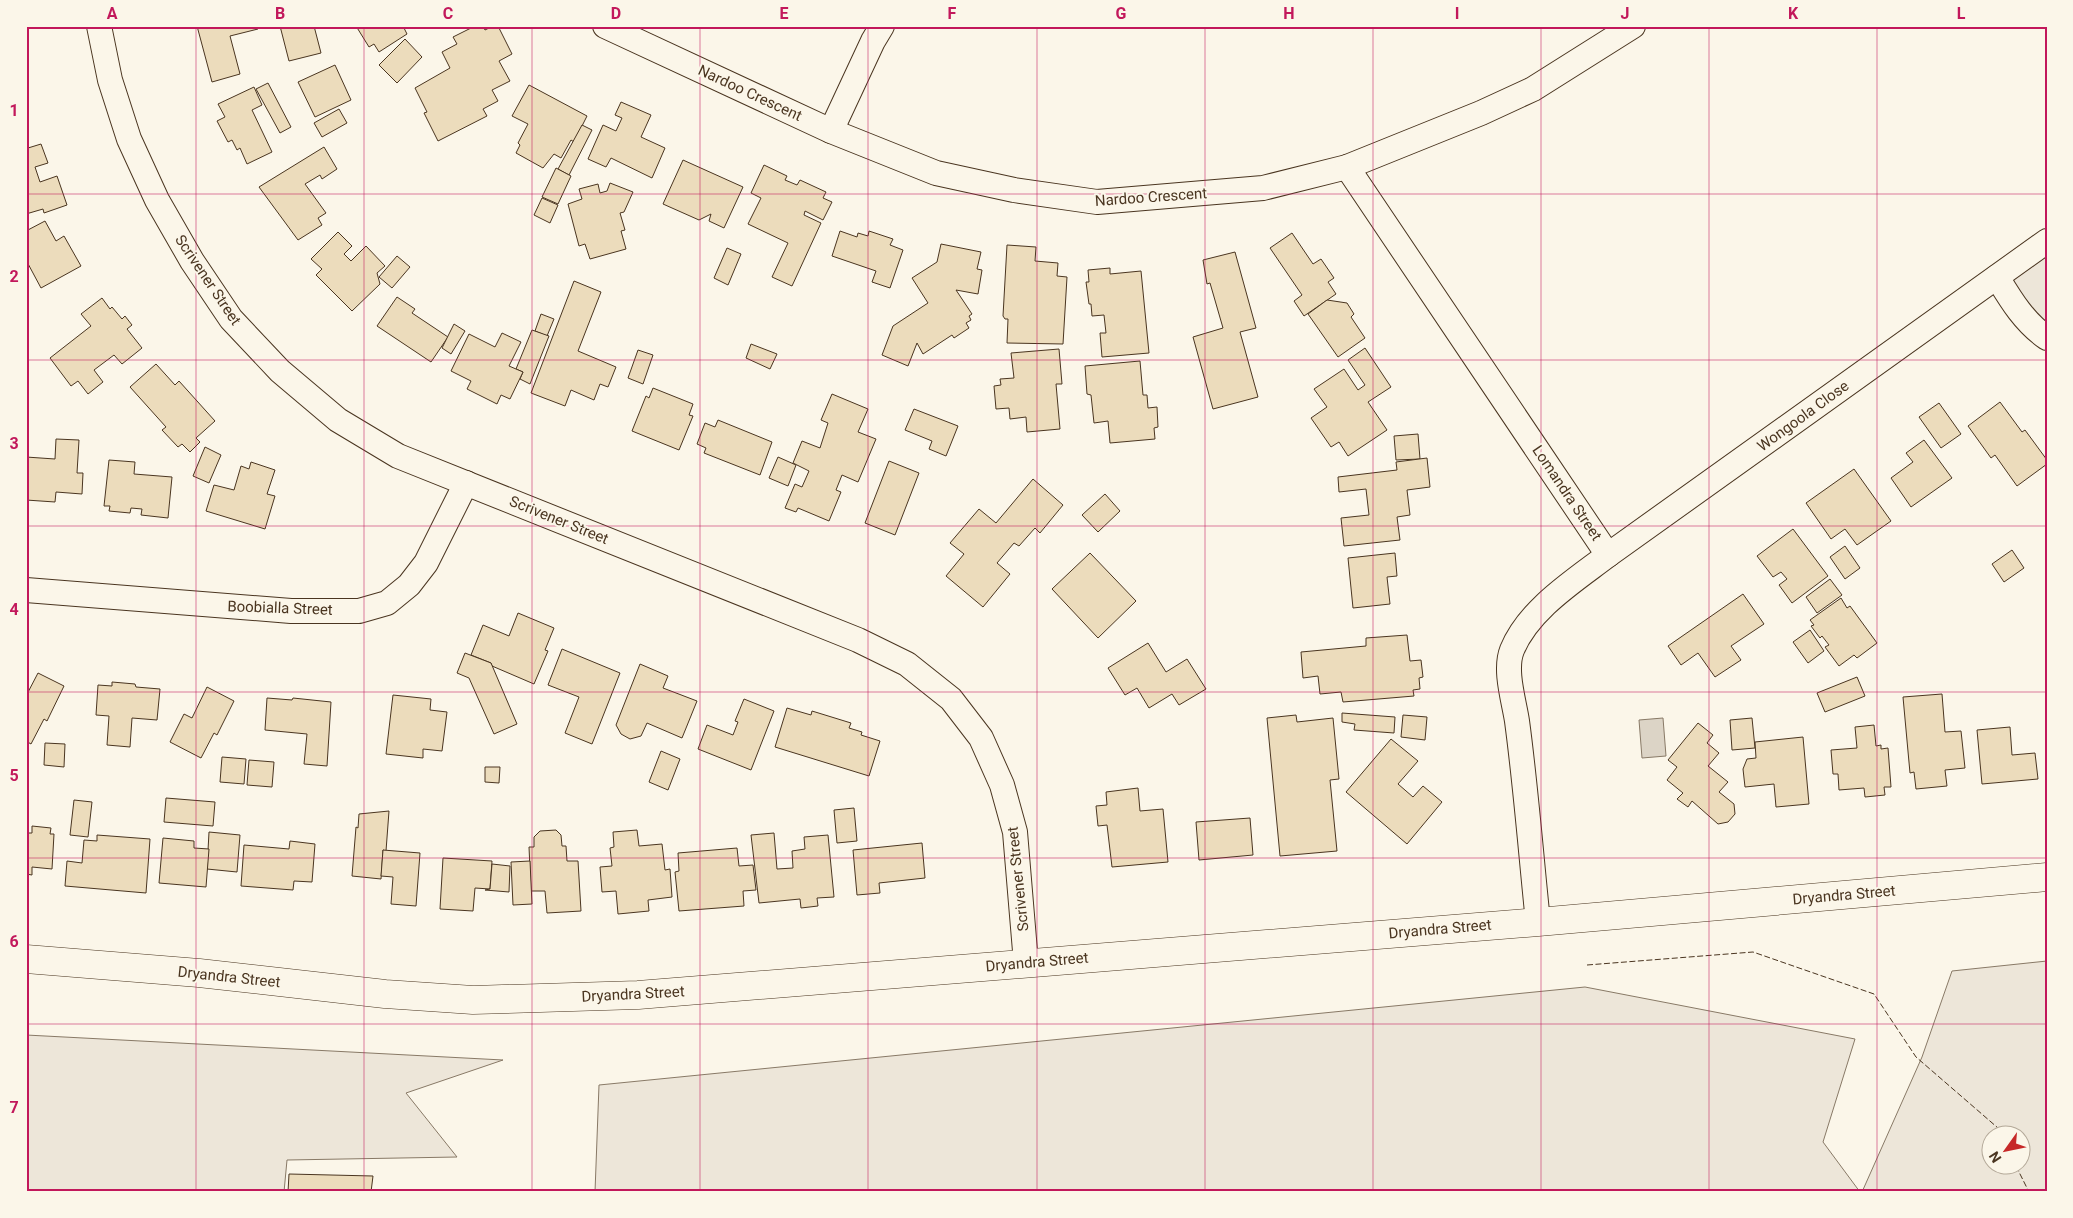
<svg xmlns="http://www.w3.org/2000/svg" width="2073" height="1218" viewBox="0 0 2073 1218" font-family="Roboto,sans-serif">
<rect width="100%" height="100%" fill="#fbf6e9"/>
<g fill="#ede6d9" stroke="#887966" fill-rule="evenodd">
<path d="M2047,241V338L1997,277Z"/>
<path d="M2047,961V1192H1862L1922,1057L1952,971ZM1990,1136H2020V1166H1990Z"/>
<path d="M1585,987L1855,1039L1823,1142L1860,1192H595L599,1085Z"/>
<path d="M26,1035L503,1060L406,1093L457,1157L287,1160L284,1192H26Z"/>
</g>
<path fill="#dcd4c6" stroke="#887966" d="M1663,718L1666,756L1642,758L1639,720Z"/>
<g fill="#ecdcbc" stroke="#4a3520">
<path d="M197,26H257L258,29L230,36L240,74L212,82Z"/>
<path d="M280,26H314L321,53L289,61Z"/>
<path d="M356,26H403L407,34L379,52L374,44L369,47Z"/>
<path d="M475,26H483L485,30L493,26H498L512,54L499,61L510,81L492,90L498,101L483,109L487,116L438,141L424,113L427,112L415,88L450,68L442,52L457,44L453,37Z"/>
<path d="M405,39L422,57L397,83L379,65Z"/>
<path d="M335,65L351,100L315,117L298,82Z"/>
<path d="M268,83L291,127L280,133L256,89Z"/>
<path d="M529,85L587,116L574,142L571,140L561,158L554,154L543,168L516,153L520,145L518,143L528,124L512,116Z"/>
<path d="M254,87L262,105L252,110L272,152L247,164L240,148L237,150L232,140L228,142L217,121L225,117L218,104Z"/>
<path d="M621,102L651,115L641,137L665,148L652,178L611,158L606,167L588,159L603,125L616,131L622,118L615,115Z"/>
<path d="M339,109L347,123L322,137L314,123Z"/>
<path d="M582,125L592,130L569,175L558,169Z"/>
<path d="M26,143L28,148L41,144L48,163L35,167L40,182L57,176L67,205L44,213L43,209L26,214Z"/>
<path d="M324,147L337,169L322,179L320,175L305,184L326,213L318,218L322,225L298,240L259,187Z"/>
<path d="M683,160L743,187L724,228L709,221L711,214L699,220L663,204Z"/>
<path d="M764,165L787,176L785,180L797,185L800,180L826,192L823,198L832,202L823,220L805,211L804,215L821,223L792,286L772,277L788,243L748,224L761,198L751,193Z"/>
<path d="M556,168L571,176L558,204L542,197Z"/>
<path d="M610,183L633,192L624,212L620,213L625,230L621,231L626,249L590,259L585,244L579,246L568,204L582,199L579,189L598,184L600,193L607,191Z"/>
<path d="M542,198L558,205L550,223L534,215Z"/>
<path d="M45,221L56,241L64,236L81,266L41,288L26,260V231Z"/>
<path d="M840,231L857,237L858,233L868,236L869,231L893,239L890,245L903,250L890,288L872,282L876,271L832,256Z"/>
<path d="M338,232L352,246L344,254L351,261L366,246L385,266L377,273L380,284L352,311L316,275L322,269L311,259Z"/>
<path d="M1292,233L1313,264L1321,259L1334,278L1328,282L1336,294L1304,316L1294,301L1302,295L1270,248Z"/>
<path d="M941,244L981,252L977,269L982,270L978,294L956,290L972,314L969,316L971,320L966,323L969,328L954,338L952,335L923,354L917,343L908,366L882,355L893,326L928,303L912,278L937,262Z"/>
<path d="M1007,245L1036,247L1035,261L1058,263L1057,276L1067,277L1063,344L1007,343L1008,319H1005L1003,316Z"/>
<path d="M727,248L741,254L728,285L714,278Z"/>
<path d="M1235,252L1256,328L1240,332L1258,397L1213,409L1193,337L1223,328L1210,283L1207,284L1203,260Z"/>
<path d="M397,256L410,267L392,288L379,277Z"/>
<path d="M1110,268V274L1141,271L1149,353L1102,357L1100,333H1106L1104,315L1092,316L1091,304H1089L1086,282H1089L1088,270Z"/>
<path d="M574,281L601,292L578,351L616,367L608,387L600,384L594,400L571,390L565,406L531,393Z"/>
<path d="M397,297L415,309L412,313L448,337L431,362L377,326Z"/>
<path d="M102,298L110,309L112,307L122,319L125,316L132,325L127,329L142,348L122,364L114,355L94,370L103,382L88,394L78,381L71,386L50,358L91,326L81,314Z"/>
<path d="M1327,300L1347,303L1354,314L1351,317L1365,338L1338,357L1308,314Z"/>
<path d="M541,314L554,319L547,336L535,331Z"/>
<path d="M454,324L465,331L451,354L442,348Z"/>
<path d="M532,330L549,336L530,384L520,379L523,372L516,369Z"/>
<path d="M502,333L521,342L509,366L523,372L510,399L501,395L497,404L467,389L471,381L451,371L469,334L495,347Z"/>
<path d="M751,344L777,354L770,369L746,358Z"/>
<path d="M1365,348L1391,387L1368,402L1387,430L1348,456L1339,442L1331,447L1311,418L1327,407L1314,389L1344,369L1358,390L1365,385L1348,360Z"/>
<path d="M1059,349L1062,384H1056L1060,429L1027,432L1026,417L1010,419L1009,408L996,409L994,386L1001,385L1000,379L1014,378L1011,353Z"/>
<path d="M638,350L653,355L643,384L628,378Z"/>
<path d="M1140,361L1143,395H1147L1148,408L1157,407L1158,427L1154,428L1155,439L1110,443L1108,421L1094,423L1091,395L1087,394L1085,366Z"/>
<path d="M156,364L175,385L179,381L215,421L196,438L200,442L190,452L182,444L178,447L162,430L166,427L130,387Z"/>
<path d="M653,388L693,404L689,415L693,416L679,450L632,431L646,396L649,398Z"/>
<path d="M832,394L868,409L858,432L876,439L858,482L842,475L836,490L841,492L829,521L798,508L796,512L785,508L795,484L802,487L809,471L793,463L802,441L820,448L828,423L821,420Z"/>
<path d="M2000,402L2022,432L2025,430L2047,460V464L2017,486L1995,455L1991,458L1968,426Z"/>
<path d="M1939,403L1961,434L1941,448L1919,417Z"/>
<path d="M914,409L958,426L946,456L929,449L932,441L905,430Z"/>
<path d="M718,420L772,442L760,475L704,453L706,448L697,444L705,423L715,427Z"/>
<path d="M1418,434L1420,459L1396,460L1394,436Z"/>
<path d="M56,439L79,440L77,473H83L82,494L56,492L55,502L26,500V457L55,459Z"/>
<path d="M1924,440L1952,478L1911,507L1891,478L1913,462L1906,453Z"/>
<path d="M205,447L221,455L209,483L193,476Z"/>
<path d="M778,457L796,465L788,486L769,478Z"/>
<path d="M1427,458L1430,487L1407,490L1410,515L1397,517L1400,540L1344,546L1341,518L1369,515L1366,489L1339,492L1338,477L1397,470L1396,462Z"/>
<path d="M109,460L135,462L134,474L172,477L168,518L141,515L142,509L131,508L130,513L109,511L110,506H104Z"/>
<path d="M889,461L919,473L895,535L865,523Z"/>
<path d="M251,462L275,470L267,494L275,496L265,529L206,511L214,485L234,490L241,466L249,469Z"/>
<path d="M1854,469L1891,521L1857,545L1845,529L1831,539L1806,503Z"/>
<path d="M1033,479L1063,505L1040,533L1035,528L1019,546L1014,543L997,563L1010,574L983,607L946,576L964,554L950,543L979,509L996,523Z"/>
<path d="M1105,494L1120,511L1098,532L1082,515Z"/>
<path d="M1793,529L1828,576L1792,603L1779,585L1787,579L1781,572L1773,577L1757,556Z"/>
<path d="M1845,546L1860,568L1845,579L1830,557Z"/>
<path d="M2012,550L2024,568L2004,582L1992,564Z"/>
<path d="M1090,553L1136,601L1098,638L1052,589Z"/>
<path d="M1395,553L1397,576L1387,577L1390,604L1353,608L1348,558Z"/>
<path d="M1830,579L1842,595L1817,613L1806,597Z"/>
<path d="M1743,594L1764,624L1731,646L1741,660L1715,677L1698,653L1681,665L1668,646Z"/>
<path d="M1841,598L1847,608L1850,606L1877,643L1857,658L1854,655L1839,666L1825,647L1829,645L1822,636L1820,638L1811,626L1814,625L1810,620Z"/>
<path d="M518,613L554,628L545,650L548,651L534,684L492,666L491,663L471,655L483,625L509,636Z"/>
<path d="M1810,630L1824,651L1808,663L1793,642Z"/>
<path d="M1407,635L1410,661L1421,660L1423,677L1419,678L1420,689L1413,690L1414,696L1343,702L1341,692L1320,694L1318,676L1303,678L1301,652L1366,646V638Z"/>
<path d="M1148,643L1166,672L1187,659L1206,689L1179,705L1172,694L1149,708L1137,688L1125,695L1108,668Z"/>
<path d="M562,649L620,673L592,744L565,733L579,697L548,685Z"/>
<path d="M465,653L491,663L517,724L494,734L469,678L457,673Z"/>
<path d="M640,664L668,676L663,688L697,701L682,738L647,723L641,736L630,739L621,734L616,725Z"/>
<path d="M38,673L64,686L47,721L44,719L31,744L26,741V696Z"/>
<path d="M1857,677L1865,696L1825,712L1817,693Z"/>
<path d="M112,682L135,684L136,687L160,689L157,720L132,718L130,747L107,745L109,716L96,715L98,685L112,686Z"/>
<path d="M207,687L234,701L217,735L214,733L201,758L170,742L184,714L192,718Z"/>
<path d="M1942,694L1945,732L1961,731L1965,768L1945,770L1947,786L1916,789L1914,772L1910,773L1903,697Z"/>
<path d="M393,695L431,699L430,710L447,712L442,751L423,749V758L386,754Z"/>
<path d="M267,698L292,700L293,698L331,702L327,766L304,764L307,734L265,730Z"/>
<path d="M744,699L774,711L751,770L698,749L707,725L733,735L738,722L735,721Z"/>
<path d="M787,708L811,715L812,711L851,723L849,728L862,732L861,735L880,741L869,776L775,747Z"/>
<path d="M1342,713L1395,717L1394,733L1354,730L1355,724L1342,722Z"/>
<path d="M1296,715L1297,722L1333,718L1339,779L1330,780L1337,851L1280,856L1267,718Z"/>
<path d="M1403,715L1427,717L1425,740L1401,737Z"/>
<path d="M1752,718L1755,748L1732,750L1730,720Z"/>
<path d="M1698,723L1713,735L1707,743L1719,753L1708,766L1728,782L1719,792L1734,804L1735,814L1728,822L1718,824L1692,801L1688,807L1677,799L1683,793L1667,780L1677,767L1668,760Z"/>
<path d="M1874,725L1876,746L1881,745V749L1888,748L1891,787H1884L1885,795L1865,797L1864,788L1839,790L1838,774H1833L1831,750L1857,748L1855,727Z"/>
<path d="M2010,727L2012,755L2035,753L2038,779L1982,784L1977,730Z"/>
<path d="M1803,737L1809,804L1776,807L1774,784L1745,787L1743,769L1747,759L1756,758L1755,742Z"/>
<path d="M1391,739L1418,761L1398,784L1413,797L1423,786L1442,802L1407,844L1346,792Z"/>
<path d="M45,743L65,744L64,767L44,765Z"/>
<path d="M661,751L680,759L668,790L649,782Z"/>
<path d="M222,757L246,759L244,784L220,782Z"/>
<path d="M249,760L274,762L272,787L247,785Z"/>
<path d="M485,767H500L499,783L485,782Z"/>
<path d="M1138,788L1140,811L1163,809L1168,862L1112,867L1107,825L1098,826L1096,806L1107,805L1106,792Z"/>
<path d="M166,798L215,802L213,826L164,822Z"/>
<path d="M74,800L92,802L88,837L70,835Z"/>
<path d="M854,808L857,841L837,843L834,810Z"/>
<path d="M389,811L386,851L383,850L381,879L352,876L356,827L358,828L359,814Z"/>
<path d="M1250,818L1253,855L1199,860L1196,822Z"/>
<path d="M32,826L51,828L50,834H54L52,869L32,867V875L26,874V833H32Z"/>
<path d="M556,830L561,835L562,846H566L567,861H578L581,911L547,913L545,891H531L529,847H534V837L540,831Z"/>
<path d="M637,830L639,846L662,844L665,870L670,869L672,897L648,900L649,911L618,914L616,891L602,892L600,867L612,866L610,848L614,847L613,832Z"/>
<path d="M209,832L240,835L237,872L207,869Z"/>
<path d="M774,833L777,869L793,868L792,851L805,849L804,837L828,835L834,897L817,898L818,906L801,908L800,899L759,903L751,835Z"/>
<path d="M97,835L150,839L146,893L65,886L67,861L82,863L84,840L97,841Z"/>
<path d="M163,838L194,841V848L209,849L206,887L159,883Z"/>
<path d="M290,841L315,844L312,882L294,881L293,890L241,886L244,845L289,849Z"/>
<path d="M922,843L925,878L879,883L880,893L857,895L853,850Z"/>
<path d="M737,848L739,866L753,865L756,890L743,891L744,906L679,911L675,872L679,871L678,853Z"/>
<path d="M383,850L420,853L416,906L391,904L393,877L381,876Z"/>
<path d="M443,858L492,861L490,889L475,888L473,911L440,909Z"/>
<path d="M530,861L532,904L513,905L511,862Z"/>
<path d="M492,864L510,866L509,892L485,890L490,889Z"/>
<path d="M289,1174L373,1176L371,1192H288Z"/>
</g>
<g fill="none" stroke-linecap="round" stroke-linejoin="round">
<defs>
<g id="minor">
<path d="M99,26L110,80L129,139L157,200L192,261L231,319L280,371L338,420L398,456L858,640L907,664L951,699L981,738L1002,785L1015,832L1026,963"/>
<path d="M605,26L831,131L936,173L1014,190L1097,202L1263,188L1347,167L1481,113L1533,89L1633,26"/>
<path d="M831,131L873,41L882,26"/>
<path d="M1347,167L1608,555"/>
<path d="M1997,277C2011,300 2024,322 2047,338"/>
<path d="M26,590L291,611H359L387,603L409,585L426,563L466,483"/>
<path d="M1538,922C1531,855 1526,788 1517,721C1514,701 1504,670 1512,650C1529,609 1574,581 1608,555L2047,241"/>
</g>
<path id="tertiary" d="M26,959L199,973L385,994L473,1000L638,995L1538,922L2047,877"/>
</defs>
<use href="#minor" stroke="#4a3520" stroke-width="26"/>
<use href="#tertiary" stroke="#4a3520" stroke-width="29"/>
<use href="#minor" stroke="#fbf6e9" stroke-width="24"/>
<use href="#tertiary" stroke="#fbf6e9" stroke-width="28"/>
<g stroke="#4a3520" stroke-width="1" stroke-dasharray="6 2.5" stroke-linecap="butt">
<path d="M1587,965L1753,952L1874,994L1916,1057L1998,1128L2001,1136"/>
<path d="M2016,1166L2029,1192"/>
</g>
</g>
<path fill="none" stroke="#c2185b" stroke-width="1" stroke-opacity="0.55" d="M196,26V1192M364,26V1192M532,26V1192M700,26V1192M868,26V1192M1037,26V1192M1205,26V1192M1373,26V1192M1541,26V1192M1709,26V1192M1877,26V1192M26,194H2047M26,360H2047M26,526H2047M26,692H2047M26,858H2047M26,1024H2047"/>
<g text-anchor="middle" stroke-width="4" stroke-linejoin="round" paint-order="stroke">
<g font-size="15" fill="#4a3520" stroke="#fbf6e9">
<text transform="translate(750 93) rotate(25)" y="5">Nardoo Crescent</text>
<text transform="translate(1151 197) rotate(-4)" y="5">Nardoo Crescent</text>
<text transform="translate(208 280) rotate(56)" y="5">Scrivener Street</text>
<text transform="translate(1803 416) rotate(-36)" y="5">Wongoola Close</text>
<text transform="translate(1567 493) rotate(56)" y="5">Lomandra Street</text>
<text transform="translate(559 520) rotate(22)" y="5">Scrivener Street</text>
<text transform="translate(280 608) rotate(2)" y="5">Boobialla Street</text>
<text transform="translate(1018 879) rotate(-96)" y="5">Scrivener Street</text>
<text transform="translate(1844 895) rotate(-5)" y="5">Dryandra Street</text>
<text transform="translate(1440 929) rotate(-5)" y="5">Dryandra Street</text>
<text transform="translate(1037 962) rotate(-5)" y="5">Dryandra Street</text>
<text transform="translate(229 977) rotate(6)" y="5">Dryandra Street</text>
<text transform="translate(633 994) rotate(-3)" y="5">Dryandra Street</text>
</g>
</g>
<rect width="2073" height="1218" fill="none" stroke="#fbf6e9" stroke-width="55"/>
<g transform="translate(2006 1150) rotate(237)"><circle r="24" fill="#fbf6e9" stroke="#b4a999"/>
<path d="M0-4L9 19L0 12L-9 19Z" fill="#c62828"/>
<text y="-8" font-size="14" font-weight="bold" text-anchor="middle" fill="#4a3520">N</text>
</g>
<rect x="28" y="28" width="2018" height="1162" fill="none" stroke="#c2185b" stroke-width="2"/>
<g font-size="16" text-anchor="middle" font-weight="bold" fill="#c2185b">
<text x="112" y="19">A</text>
<text x="280" y="19">B</text>
<text x="448" y="19">C</text>
<text x="616" y="19">D</text>
<text x="784" y="19">E</text>
<text x="952" y="19">F</text>
<text x="1121" y="19">G</text>
<text x="1289" y="19">H</text>
<text x="1457" y="19">I</text>
<text x="1625" y="19">J</text>
<text x="1793" y="19">K</text>
<text x="1961" y="19">L</text>
<text x="14" y="116">1</text>
<text x="14" y="282">2</text>
<text x="14" y="449">3</text>
<text x="14" y="615">4</text>
<text x="14" y="781">5</text>
<text x="14" y="947">6</text>
<text x="14" y="1113">7</text>
</g>
</svg>
